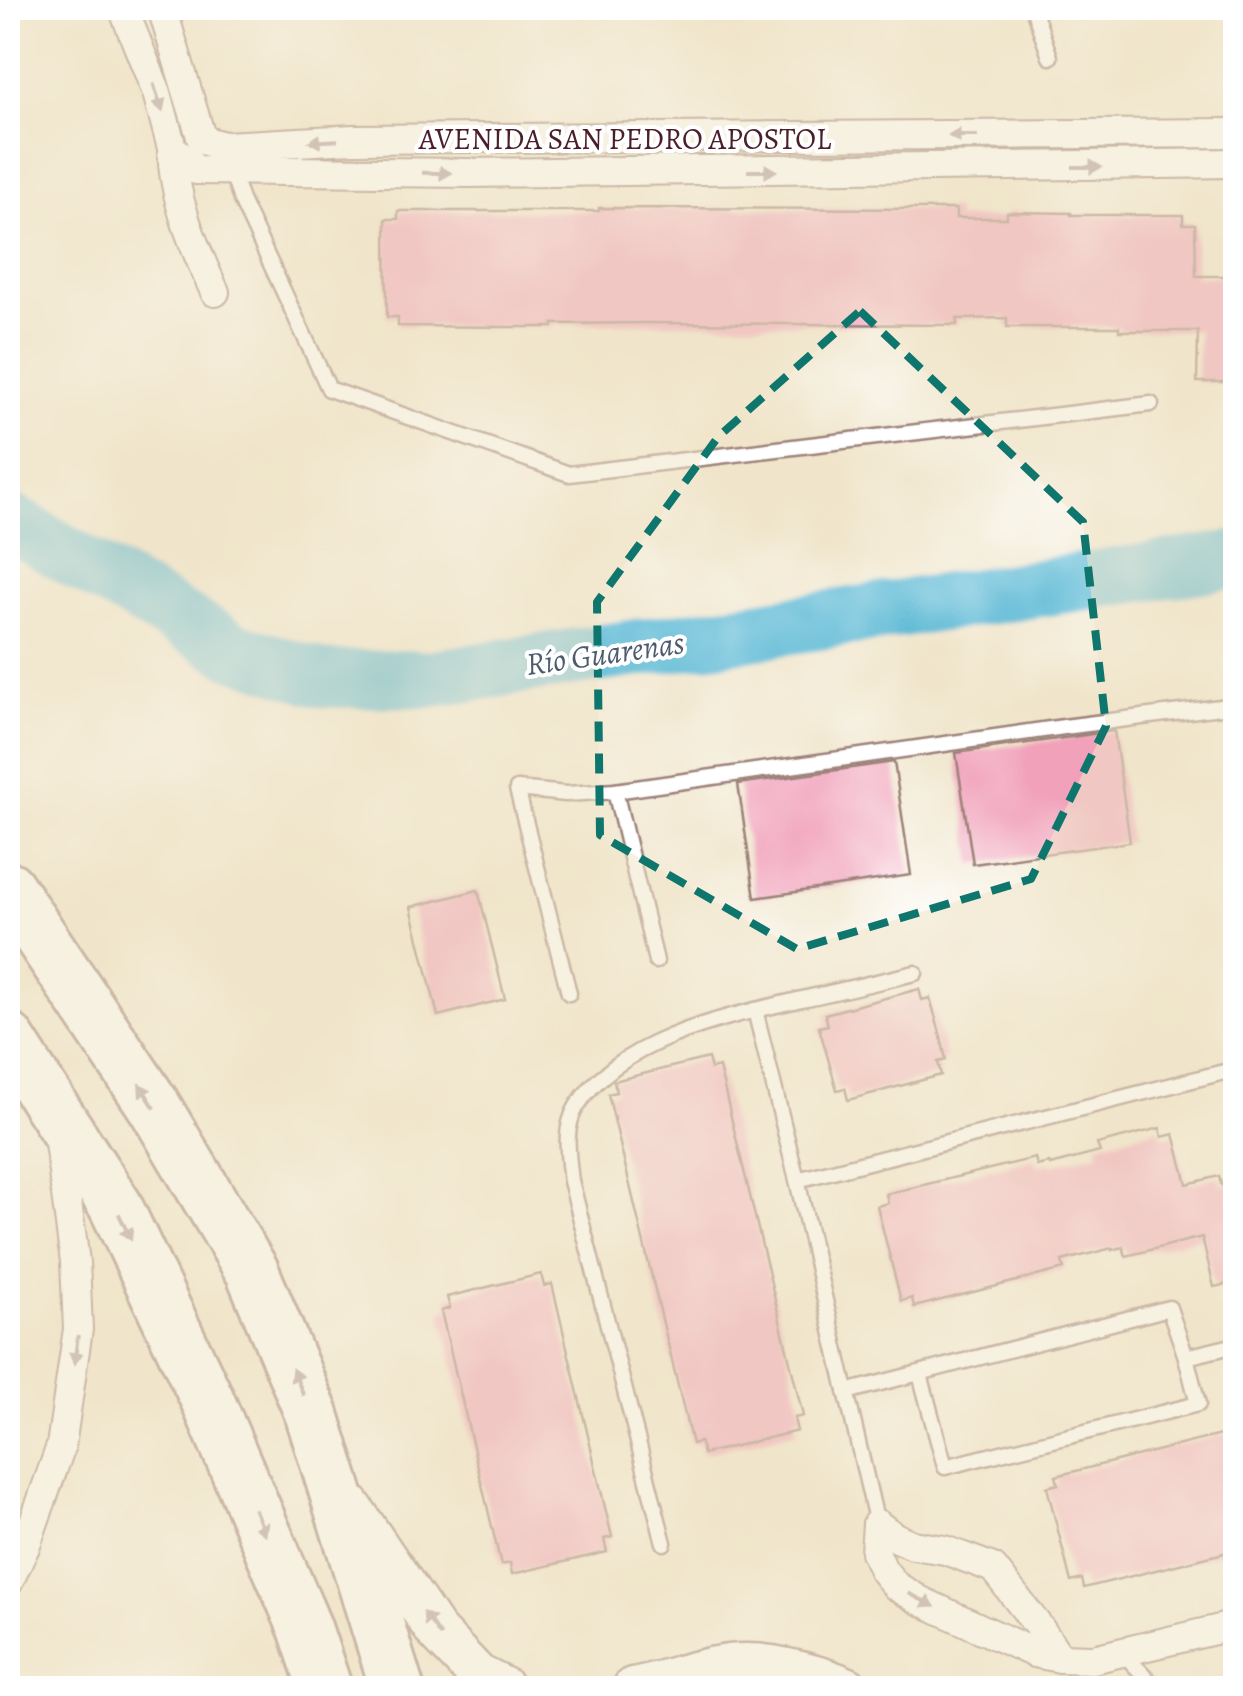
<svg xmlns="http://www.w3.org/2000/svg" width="1243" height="1696" viewBox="0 0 1243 1696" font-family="Alegreya,serif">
<rect width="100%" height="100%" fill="#fff"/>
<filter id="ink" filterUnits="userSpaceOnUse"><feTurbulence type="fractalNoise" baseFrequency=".01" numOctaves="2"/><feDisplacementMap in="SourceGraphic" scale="20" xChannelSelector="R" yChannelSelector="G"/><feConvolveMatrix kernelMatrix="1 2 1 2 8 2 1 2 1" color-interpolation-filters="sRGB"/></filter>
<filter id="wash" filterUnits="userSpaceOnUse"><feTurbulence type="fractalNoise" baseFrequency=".0048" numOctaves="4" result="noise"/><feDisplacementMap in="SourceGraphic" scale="40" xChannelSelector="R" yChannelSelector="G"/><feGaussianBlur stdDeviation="2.25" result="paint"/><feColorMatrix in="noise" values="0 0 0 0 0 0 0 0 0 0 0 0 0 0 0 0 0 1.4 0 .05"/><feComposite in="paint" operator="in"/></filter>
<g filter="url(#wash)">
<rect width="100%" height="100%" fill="#f0e5ca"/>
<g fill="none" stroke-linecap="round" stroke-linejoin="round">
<path stroke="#53b5d2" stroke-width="58" d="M8,521L235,651L324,679H428L1236,559"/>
</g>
<g id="blocks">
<g fill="#f1a2ba">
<path d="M599,208L956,209V218H1007V212L1071,213V215H1183V224H1195L1196,276H1229V284H1236V382H1197L1198,331H1119V327H1007V318L957,319V325L644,323L553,324V327H510L398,326V317H387L386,219H398V211H599Z"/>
<path d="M1114,731L1130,842L973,864L956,753Z"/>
<path d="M894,762L911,875L755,898L738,784Z"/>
<path d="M478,890L505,999L438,1016L411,907Z"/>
<path d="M919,989L922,1000L930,998L941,1037L946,1060L938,1062L941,1075L848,1100L845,1088L837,1090L819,1027L828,1025L825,1014Z"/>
<path d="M708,1058L711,1069L719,1067L803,1416L794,1418L797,1431L703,1454L700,1442L692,1444L608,1094L616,1092L614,1081Z"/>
<path d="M1160,1128L1162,1137L1174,1134L1187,1184L1219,1176L1221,1185L1236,1181V1282L1214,1287L1202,1237L1126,1256L1123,1247L1112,1250V1248L1062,1261L1064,1269L914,1307L912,1298L901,1301L877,1206L888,1203L886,1194L1035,1158L1037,1166L1049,1163L1050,1165L1100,1152L1097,1144Z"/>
<path d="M541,1274L544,1286L552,1284L612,1537L604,1539L607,1552L512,1574L510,1563L501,1565L441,1311L450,1308L447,1297Z"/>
<path d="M1236,1431V1550L1084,1588L1082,1579L1071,1582L1047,1487L1058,1484L1056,1476Z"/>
</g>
</g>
</g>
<g filter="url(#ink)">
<use href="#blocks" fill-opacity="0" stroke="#9d827a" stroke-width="2.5"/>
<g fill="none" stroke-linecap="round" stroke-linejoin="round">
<defs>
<g id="lane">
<path d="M1033,8L1050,57"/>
<path d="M231,170L241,200L329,389L569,474L1151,404"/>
<path d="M615,791L656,961"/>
<path d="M569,993L517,789L566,794L615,791L1064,727L1236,705"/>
<path d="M755,1010L797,1180L877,1524"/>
<path d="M797,1180L1236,1069"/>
<path d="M1186,1357L1236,1345"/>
<path d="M846,1392L1169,1308L1186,1357L1198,1404L945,1467L920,1374"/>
<path d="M664,1543L571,1181C568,1156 563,1128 577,1106C619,1038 730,1016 802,999C840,991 877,982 915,973"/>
<path d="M1123,1653L1156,1688"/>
</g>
<g id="street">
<path d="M123,8L157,93L172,148L196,170L469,173L1236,163"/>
<path d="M162,8L202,140L224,146L353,139L1236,133"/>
<path d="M172,148C173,198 194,247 215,292"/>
<path d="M877,1524L875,1552L883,1570L896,1586L921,1601L1034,1653L1060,1658L1093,1659L1236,1625"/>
<path d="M877,1524L895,1537L913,1545L945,1550L993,1568L1039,1627L1060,1658"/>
<path d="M8,1583L25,1547L61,1446L78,1329L75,1262L58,1135"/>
</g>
<g id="secondary">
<path d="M351,1506L435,1630L478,1675L504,1688"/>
<path d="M633,1688C671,1681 710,1663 749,1664C776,1664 824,1677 848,1688"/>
</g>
<g id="highway">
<path d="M8,888L154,1106L252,1271L312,1415L397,1688"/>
<path d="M8,1039L115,1205L207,1399L305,1628L325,1688"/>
</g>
</defs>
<use href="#lane" stroke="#9d827a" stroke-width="19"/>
<use href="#street" stroke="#9d827a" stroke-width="32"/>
<use href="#secondary" stroke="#9d827a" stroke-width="45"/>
<use href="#highway" stroke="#9d827a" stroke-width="58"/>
<use href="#lane" stroke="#fff" stroke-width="14"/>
<use href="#street" stroke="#fff" stroke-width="28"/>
<use href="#secondary" stroke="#fff" stroke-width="40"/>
<use href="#highway" stroke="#fff" stroke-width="52"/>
</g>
<defs><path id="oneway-solid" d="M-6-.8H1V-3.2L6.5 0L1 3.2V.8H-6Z" transform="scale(2.5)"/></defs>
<g fill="#ae9aa0">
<use href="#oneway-solid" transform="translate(158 98) rotate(72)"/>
<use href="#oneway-solid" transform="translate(963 136) rotate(180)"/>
<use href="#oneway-solid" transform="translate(323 141) rotate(177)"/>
<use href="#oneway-solid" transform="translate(1087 167)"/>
<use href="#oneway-solid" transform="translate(762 171)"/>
<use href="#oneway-solid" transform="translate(437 173) rotate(1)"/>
<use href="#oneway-solid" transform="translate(147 1096) rotate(-123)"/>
<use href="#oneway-solid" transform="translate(125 1227) rotate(65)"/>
<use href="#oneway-solid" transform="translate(76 1350) rotate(97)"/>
<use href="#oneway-solid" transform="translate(298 1382) rotate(-113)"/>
<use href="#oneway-solid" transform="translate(260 1522) rotate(67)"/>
<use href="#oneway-solid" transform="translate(922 1600) rotate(27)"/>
<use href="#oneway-solid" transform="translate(432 1624) rotate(-126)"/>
</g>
</g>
<path d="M0 0H1243V1696H0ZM860,311L1083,522L1106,726L1031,879L797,949L600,835L597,602L718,437Z" fill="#f0e5ca" fill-opacity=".55" fill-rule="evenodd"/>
<path fill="none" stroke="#0f766e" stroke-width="8" stroke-dasharray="20 12" stroke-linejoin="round" d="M860,311L1083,522L1106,726L1031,879L797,949L600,835L597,602L718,437Z"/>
<g text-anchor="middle" stroke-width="8" stroke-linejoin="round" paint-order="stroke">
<g font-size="30" fill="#4a1f2b" stroke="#fff">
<text x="625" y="149">AVENIDA SAN PEDRO APOSTOL</text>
</g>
<g font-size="32" font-style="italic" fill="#4e5b6e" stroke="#fff">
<text transform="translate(605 653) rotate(-8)" y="11">Río Guarenas</text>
</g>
</g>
<rect width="1243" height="1696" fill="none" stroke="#fff" stroke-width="40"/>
</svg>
